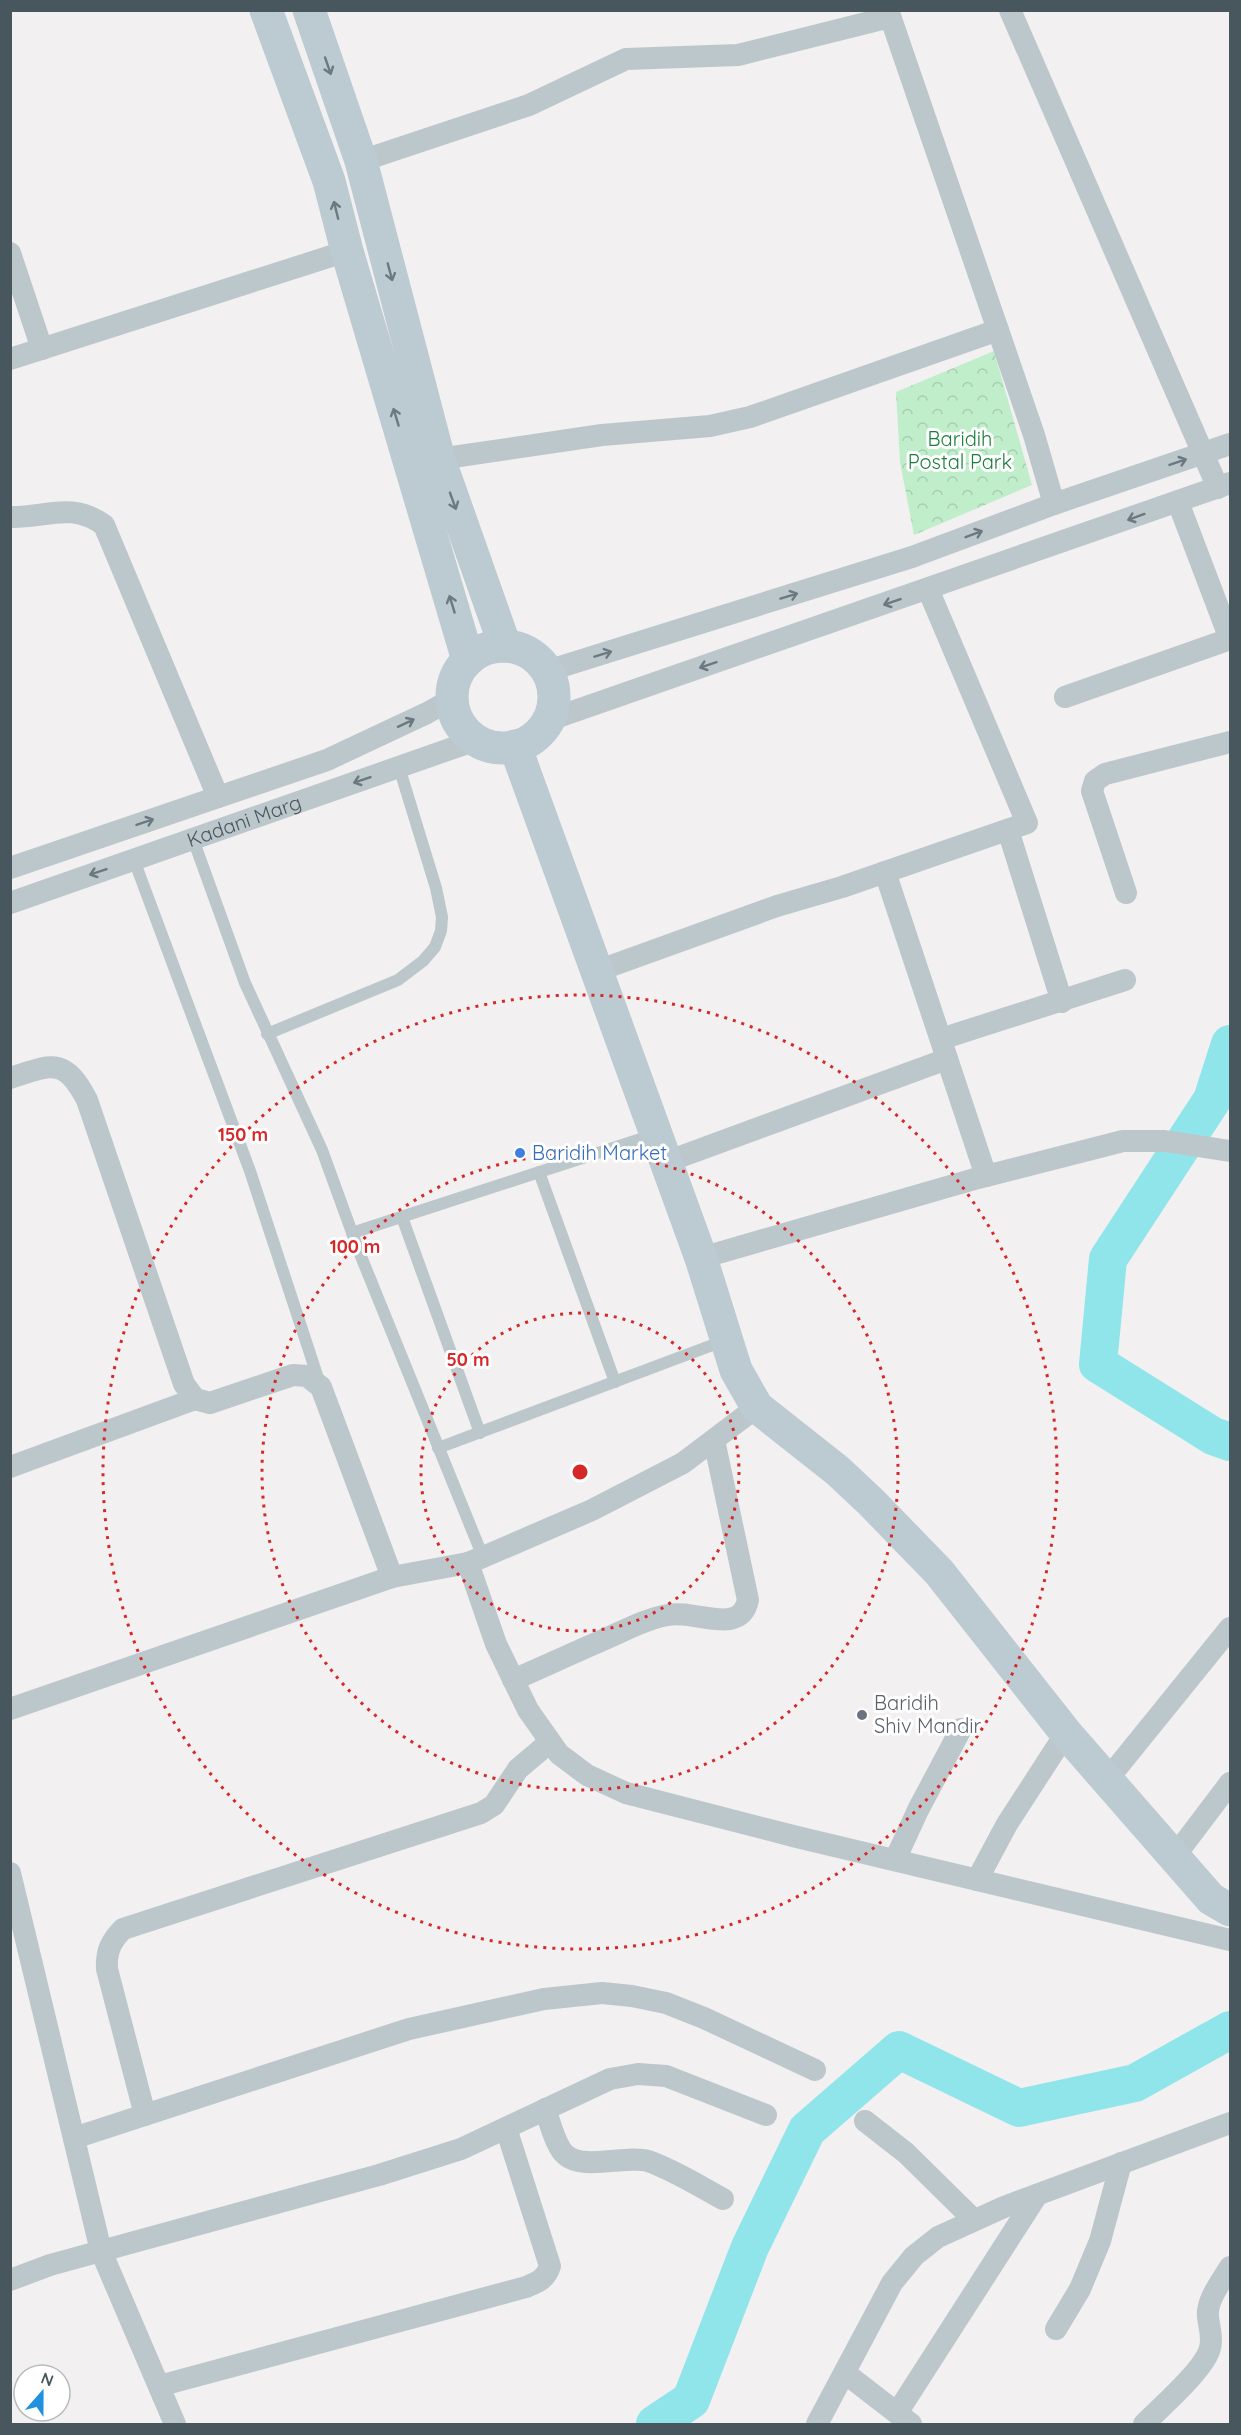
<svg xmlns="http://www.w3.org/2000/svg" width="1241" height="2435" viewBox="0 0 1241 2435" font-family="Quicksand,sans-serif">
<defs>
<pattern id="park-crowns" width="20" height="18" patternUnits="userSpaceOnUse" patternTransform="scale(1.5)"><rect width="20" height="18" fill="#c0eecb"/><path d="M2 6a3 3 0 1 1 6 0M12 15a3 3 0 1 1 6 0" fill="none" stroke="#a6ceb1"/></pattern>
</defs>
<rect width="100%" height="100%" fill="#f2f0f0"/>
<path fill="url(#park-crowns)" d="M994,351L1032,485L914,535L900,462L896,392Z"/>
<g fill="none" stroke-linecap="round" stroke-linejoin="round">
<g stroke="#8fe5ea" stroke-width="38">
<path d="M1230,1044L1212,1100L1108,1259L1098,1364L1213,1436L1230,1442"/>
<path d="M655,2424L691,2400L750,2247L807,2130L899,2050L1019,2108L1135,2083L1230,2030"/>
</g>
<g stroke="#bcc7cc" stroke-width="12">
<path d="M193,839L245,983L322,1150L358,1249L483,1557"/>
<path d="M134,860L250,1171L319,1381"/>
<path d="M267,1034L398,980L423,961L435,947L441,931L442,917L436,888L399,767"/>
<path d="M539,1172L615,1382"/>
<path d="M402,1217L480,1433"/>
<path d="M352,1233L656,1134"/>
<path d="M438,1448L726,1340"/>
</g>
<g stroke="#bcc7cc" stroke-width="22">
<path d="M888,10L1034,435L1054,504"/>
<path d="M1010,10L1218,488"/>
<path d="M361,161L529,105L626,59L738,55L890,17"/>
<path d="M10,253L42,349"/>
<path d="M10,359L347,251"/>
<path d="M439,459L602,435L710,426L750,417L998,330"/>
<path d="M1178,502L1230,639"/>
<path d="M10,517C47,518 70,501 104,525L218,797"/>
<path d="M547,671L912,557L1054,504L1230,444"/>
<path d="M1065,697L1230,639"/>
<path d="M549,720L1230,483"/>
<path d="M1008,830L1062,1002"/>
<path d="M10,868L327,760L427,713L452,699"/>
<path d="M885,872L986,1176"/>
<path d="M1126,893L1092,791L1095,781L1105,774L1230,742"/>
<path id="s1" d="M10,903L476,740"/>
<path d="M597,971L777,906L842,887L1027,823L928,589"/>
<path d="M941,1039L1125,980"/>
<path d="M10,1078C51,1065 64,1056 87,1100L184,1384L195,1399L210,1403L293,1375L307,1376L321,1387L392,1577"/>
<path d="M666,1162L947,1059"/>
<path d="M701,1258L978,1178L1123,1141H1165L1230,1151"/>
<path d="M10,1467L195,1399"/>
<path d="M468,1563L496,1644L528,1710L559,1754L587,1775L626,1793L797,1837L1230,1940"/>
<path d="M513,1680C543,1667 573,1653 603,1640C624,1631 645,1619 668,1615C695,1609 740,1637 748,1600L714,1440"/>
<path d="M10,1709L392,1577L468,1563L483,1557L592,1510L683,1463L757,1407"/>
<path d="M1107,1780L1230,1628"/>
<path d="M1174,1857L1230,1783"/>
<path d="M895,1860L918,1810L961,1729"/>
<path d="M10,1873L101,2251L175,2424"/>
<path d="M977,1880L1007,1824L1066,1733"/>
<path d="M545,2109C550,2122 553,2137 560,2148C574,2175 624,2154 648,2161C674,2170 699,2186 723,2199"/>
<path d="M145,2115L107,1969C106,1951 111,1941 123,1929L481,1813L494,1805L518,1769L550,1742"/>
<path d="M865,2121L906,2153L974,2220"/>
<path d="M74,2138L409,2029L544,1999L602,1993L632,1996L666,2003L704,2018L815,2070"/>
<path d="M10,2280L50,2265L379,2175L461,2149L610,2079L638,2074L666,2076L766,2115"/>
<path d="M1056,2329L1080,2289L1100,2241L1121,2163"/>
<path d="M845,2373L911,2424"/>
<path d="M159,2386L526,2287C538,2282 546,2279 550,2266L506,2128"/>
<path d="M897,2413L1037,2195"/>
<path d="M817,2424L892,2283L914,2256L938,2237L1004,2207L1230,2123"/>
<path d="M1144,2424C1161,2407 1205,2369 1210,2348C1213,2337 1209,2327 1208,2317C1206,2300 1222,2281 1230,2267"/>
</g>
<g stroke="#bccad1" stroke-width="33">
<path d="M266,10L329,181L347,251L468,660"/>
<path d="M309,10L361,161L439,459L505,646"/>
<circle cx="503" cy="697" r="51"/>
<path d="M515,746L701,1258L736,1370L757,1407L838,1471L871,1502L939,1572L1066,1733L1211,1899L1230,1910"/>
</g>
</g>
<defs><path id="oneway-shaft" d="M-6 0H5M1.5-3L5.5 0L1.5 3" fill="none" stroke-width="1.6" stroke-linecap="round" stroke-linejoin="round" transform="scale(1.5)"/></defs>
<g stroke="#6b7a80">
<use href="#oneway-shaft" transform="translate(328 66) rotate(71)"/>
<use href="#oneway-shaft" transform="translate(336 210) rotate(-104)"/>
<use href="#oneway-shaft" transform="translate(390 272) rotate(75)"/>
<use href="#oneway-shaft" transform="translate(396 417) rotate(-107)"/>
<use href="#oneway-shaft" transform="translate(453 501) rotate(70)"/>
<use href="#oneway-shaft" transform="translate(452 604) rotate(-107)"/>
</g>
<g stroke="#6b797e">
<use href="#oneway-shaft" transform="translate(1178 462) rotate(-19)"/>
<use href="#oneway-shaft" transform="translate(1136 517) rotate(160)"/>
<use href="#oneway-shaft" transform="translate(974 534) rotate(-21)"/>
<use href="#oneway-shaft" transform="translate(789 596) rotate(-17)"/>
<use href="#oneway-shaft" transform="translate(892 602) rotate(161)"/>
<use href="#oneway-shaft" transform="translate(603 654) rotate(-17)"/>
<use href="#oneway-shaft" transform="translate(708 665) rotate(161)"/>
<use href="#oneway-shaft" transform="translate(406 723) rotate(-25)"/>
<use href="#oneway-shaft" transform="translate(362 780) rotate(161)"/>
<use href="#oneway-shaft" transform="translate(145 822) rotate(-19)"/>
<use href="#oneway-shaft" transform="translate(98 872) rotate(161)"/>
</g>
<g fill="none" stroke="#d62828" stroke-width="3" stroke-dasharray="3 6">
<circle cx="580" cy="1472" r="159"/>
<circle cx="580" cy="1472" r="318"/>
<circle cx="580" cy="1472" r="477"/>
</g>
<circle fill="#3f7fe0" stroke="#fff" stroke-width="2" cx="520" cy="1153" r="6"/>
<circle fill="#6b7280" stroke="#fff" stroke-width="2" cx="862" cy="1715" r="6"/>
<g text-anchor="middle" stroke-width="6" stroke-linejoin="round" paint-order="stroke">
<g font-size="20" fill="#1a7d3c" stroke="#fff">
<text x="960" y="446">Baridih<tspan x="960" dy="23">Postal Park</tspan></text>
</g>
<g font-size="20" fill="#48575d" stroke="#fff">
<text dy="7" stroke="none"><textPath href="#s1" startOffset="248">Kadani Marg</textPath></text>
</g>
<g font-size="20" fill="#366cbe" stroke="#fff" text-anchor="start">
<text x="532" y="1160">Baridih Market</text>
</g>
<g font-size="20" fill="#5b616d" stroke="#fff" text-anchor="start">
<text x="874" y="1710">Baridih<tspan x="874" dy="23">Shiv Mandir</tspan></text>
</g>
</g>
<circle cx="580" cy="1472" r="9" fill="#d62828" stroke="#fff" stroke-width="3"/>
<g font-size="18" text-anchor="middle" font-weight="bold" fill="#d62828" stroke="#fff" stroke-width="6" stroke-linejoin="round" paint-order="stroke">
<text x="243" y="1141">150 m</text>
<text x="355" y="1253">100 m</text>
<text x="468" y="1366">50 m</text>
</g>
<rect width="1241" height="2435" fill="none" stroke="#48575d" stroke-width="24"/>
<g transform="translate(42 2393) rotate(21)"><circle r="28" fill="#ffffff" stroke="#b6bcbe" stroke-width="1.5"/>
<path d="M0-4.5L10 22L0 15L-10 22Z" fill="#1f91de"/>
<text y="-9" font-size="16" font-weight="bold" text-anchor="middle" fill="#48575d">N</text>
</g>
</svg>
